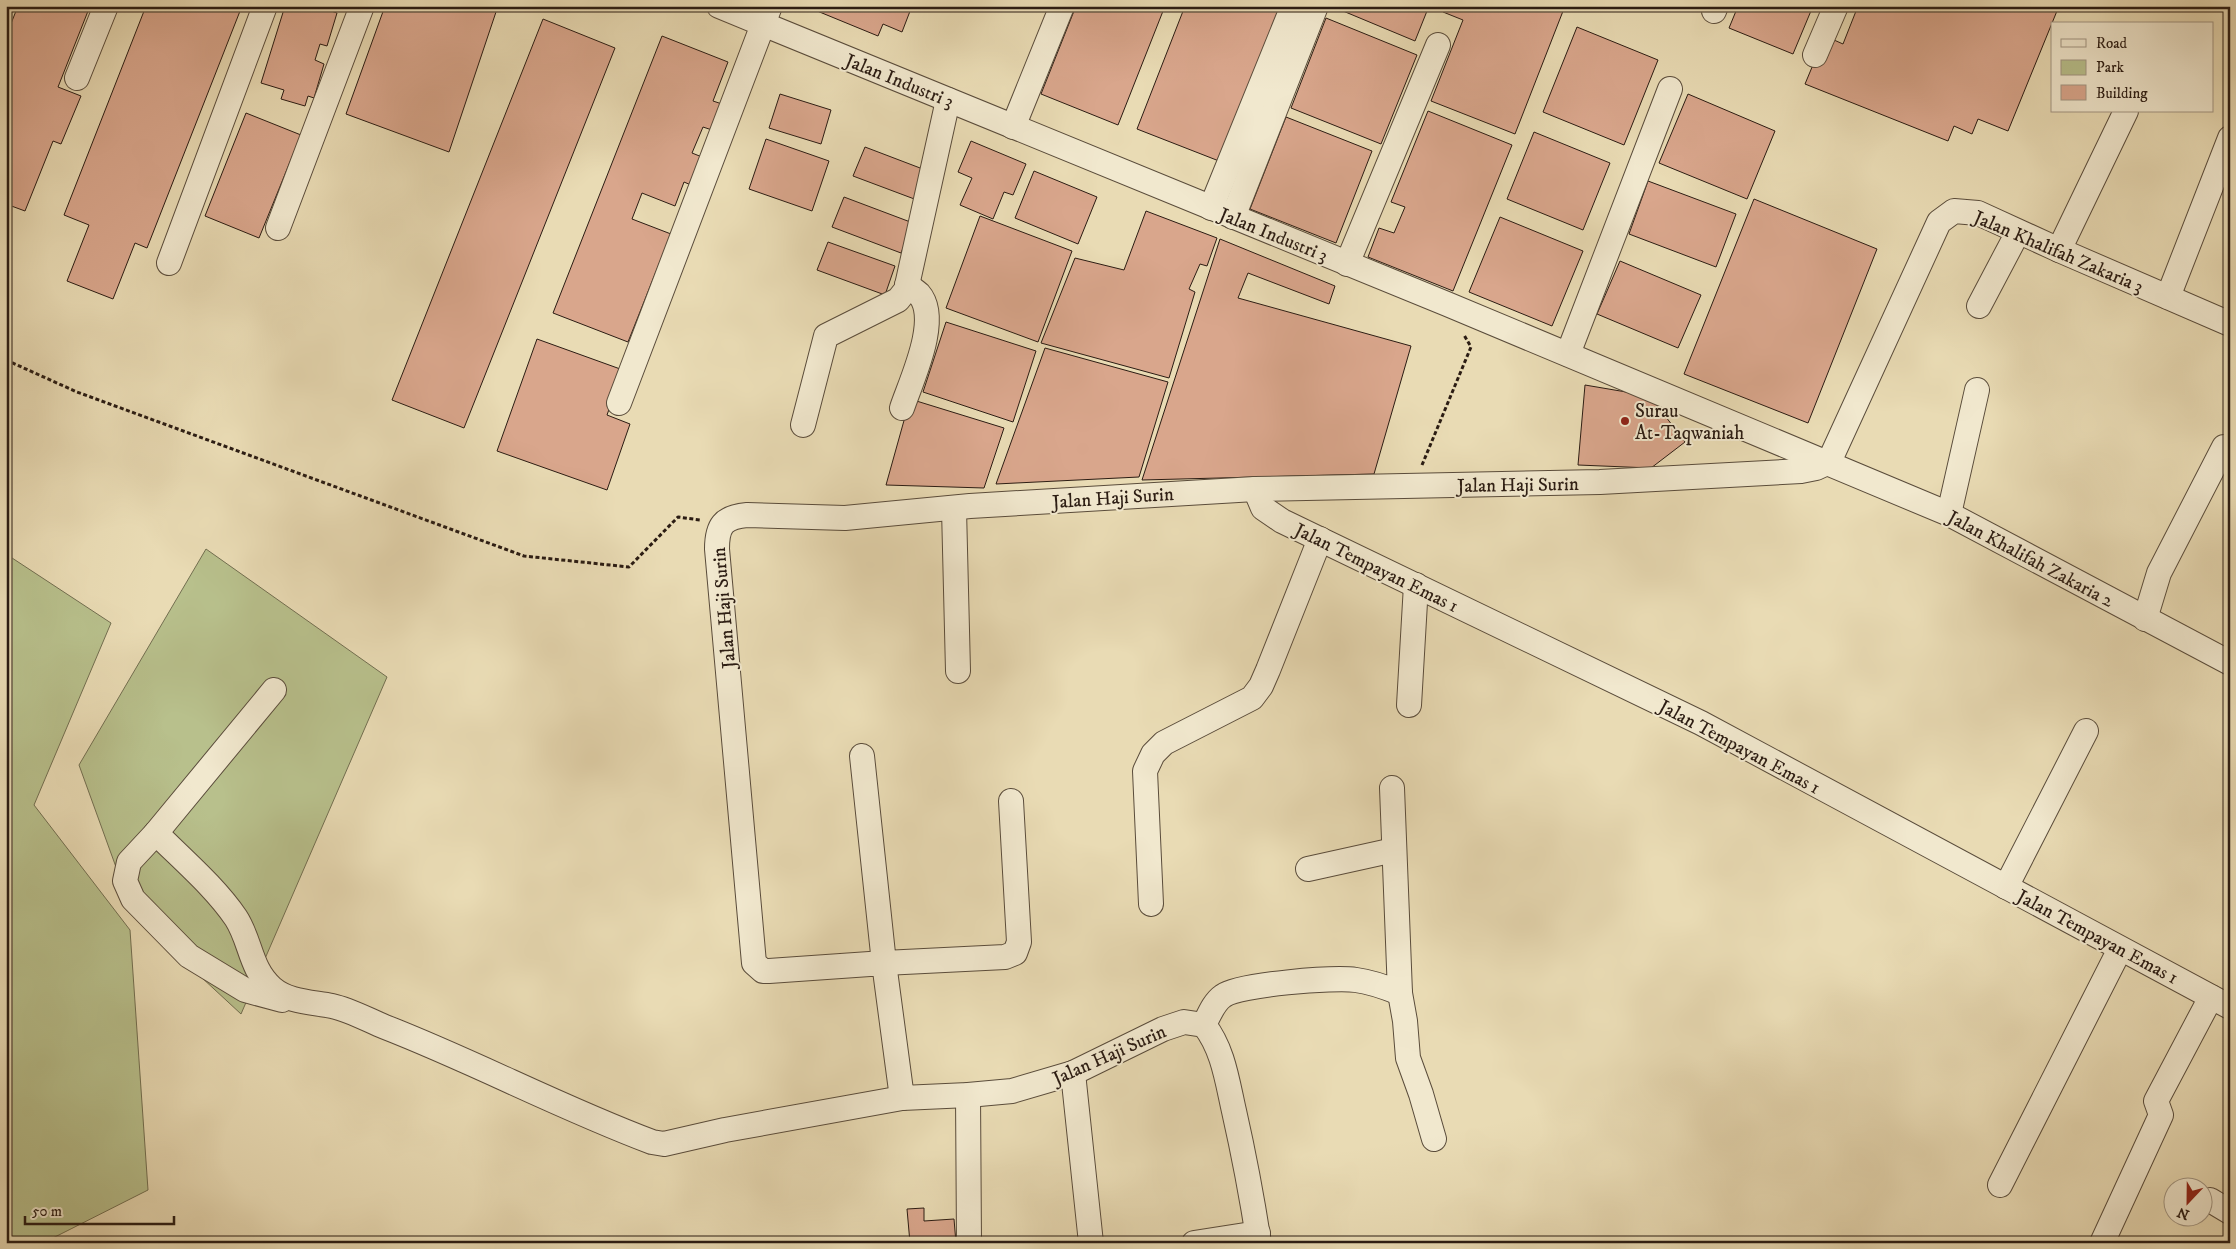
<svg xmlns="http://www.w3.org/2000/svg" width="2236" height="1249" viewBox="0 0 2236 1249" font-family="'IM FELL DW Pica',serif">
<rect width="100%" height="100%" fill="#e9dbb4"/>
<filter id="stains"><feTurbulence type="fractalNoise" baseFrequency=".004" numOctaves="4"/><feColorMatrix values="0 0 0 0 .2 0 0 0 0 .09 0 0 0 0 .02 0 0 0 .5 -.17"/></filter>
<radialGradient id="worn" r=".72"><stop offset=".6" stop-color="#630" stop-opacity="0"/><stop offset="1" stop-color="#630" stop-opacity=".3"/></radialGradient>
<g fill="#b8c08c" stroke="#726e50">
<path d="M206,549L387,677L241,1014L133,914L79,765Z"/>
<path d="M6,554L111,623L34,805L130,930L148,1190L43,1243H26L6,1237Z"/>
</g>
<g fill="#d9a68c" stroke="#2b1c13">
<path d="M18,6H90L58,87L81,96L61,144L53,141L25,211L6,204V36Z"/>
<path d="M146,6H242L147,248L135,243L113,299L67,281L89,225L64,215Z"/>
<path d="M285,6H317L337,13L327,46L320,44L315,60L324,64L314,98L308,96L305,106L281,99L284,90L261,83Z"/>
<path d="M385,6H498L449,152L346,114Z"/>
<path d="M805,6H912L902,32L883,24L878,36Z"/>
<path d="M1076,6H1165L1118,125L1041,94Z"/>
<path d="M1185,6H1280L1219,161L1137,129Z"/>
<path d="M1331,6H1429L1415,41Z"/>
<path d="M1445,6H1565L1515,134L1431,101L1463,20L1443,12Z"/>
<path d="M1727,6H1813L1793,54L1729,28L1736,11Z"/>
<path d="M1858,6H2059L2008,131L1978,119L1972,134L1954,126L1948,141L1805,84L1825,36L1843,44Z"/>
<path d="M1326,18L1417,55L1381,144L1291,108Z"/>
<path d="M543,19L615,48L464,428L392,400Z"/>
<path d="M1577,27L1658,60L1624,145L1543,112Z"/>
<path d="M662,36L728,62L713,101L722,104L712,130L703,127L692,153L702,157L691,185L684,182L675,206L642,193L632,219L671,234L628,342L553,313Z"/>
<path d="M780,94L831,110L821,144L769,128Z"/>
<path d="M1688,94L1775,131L1747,199L1659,163Z"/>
<path d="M1428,111L1512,145L1453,291L1368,257L1379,228L1394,233L1405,207L1391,202Z"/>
<path d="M246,113L301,135L259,238L205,216Z"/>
<path d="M1286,117L1372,151L1336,243L1250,209Z"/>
<path d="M1534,132L1610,163L1583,230L1507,199Z"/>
<path d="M766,139L829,161L812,211L749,189Z"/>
<path d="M971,141L1026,164L1013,195L1004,192L993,219L960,205L972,178L958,172Z"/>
<path d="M865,147L928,171L917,200L853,176Z"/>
<path d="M1034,171L1097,197L1078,244L1015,218Z"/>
<path d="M1648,181L1736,214L1716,267L1629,234Z"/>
<path d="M844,197L913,223L901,253L832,227Z"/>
<path d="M1754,199L1877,249L1808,423L1684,374Z"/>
<path d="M1146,211L1217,238L1207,266L1200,264L1189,289L1195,292L1169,378L1041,343L1075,258L1124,270Z"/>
<path d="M980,216L1072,251L1038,342L946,308Z"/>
<path d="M1500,217L1583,251L1552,326L1469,292Z"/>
<path d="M1220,239L1335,286L1329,304L1248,273L1238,298L1411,346L1374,474L1142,480Z"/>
<path d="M828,242L895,266L885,295L817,270Z"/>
<path d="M1620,261L1701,295L1678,348L1597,314Z"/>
<path d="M946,322L1036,351L1013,422L923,392Z"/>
<path d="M537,339L623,370L607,415L630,424L607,490L497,451Z"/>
<path d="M1045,348L1168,382L1139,477L996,484Z"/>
<path d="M1585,385L1638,394L1653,400L1685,442L1651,468L1578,465Z"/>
<path d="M910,399L1004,428L984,488L886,485Z"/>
<path d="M924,1208V1221L954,1219L956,1243H910L907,1209Z"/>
</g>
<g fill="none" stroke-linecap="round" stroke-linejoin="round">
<defs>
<g id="minor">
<path d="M719,6L1447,304L1949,514L2230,663"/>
<path d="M1714,11L1716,6"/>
<path d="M1815,55L1836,6"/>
<path d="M77,78L106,6"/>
<path d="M1013,127L1062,6"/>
<path d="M1211,208L1293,6"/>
<path d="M1233,217L1316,6"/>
<path d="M278,228L362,6"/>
<path d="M2059,250L2126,111"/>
<path d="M169,263L265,6"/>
<path d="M1347,264L1438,45"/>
<path d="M2168,297L2230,138"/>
<path d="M1979,306L2018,232"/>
<path d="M1568,354L1670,89"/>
<path d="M619,403L770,6"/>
<path d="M902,408C911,381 941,319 919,294C916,291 911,288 907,285"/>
<path d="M803,425L826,336L898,300L906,290L948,100"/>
<path d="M1829,462L1939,222L1954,211L1978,213L2059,250L2230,324"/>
<path d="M1255,489L1263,508L1282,521L1701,723L2230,1007"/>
<path d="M954,509L958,671"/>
<path d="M1949,514L1977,390"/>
<path d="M2145,619L2159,573L2224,447"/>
<path d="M274,690L156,833L129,862L125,881L133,899L189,956L245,990L282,1000"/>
<path d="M1409,705L1416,585"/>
<path d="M862,756L884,963L1005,957L1015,953L1019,942L1011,801"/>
<path d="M156,833C183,860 215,887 236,918C251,941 250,969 272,988C288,1002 312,1002 332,1006C350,1010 368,1020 385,1027C475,1062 561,1108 652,1142L664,1144L725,1130L902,1098"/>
<path d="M1308,869L1394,850"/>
<path d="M2006,887L2086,731"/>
<path d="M1151,904L1145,771L1153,754L1164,743L1252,698L1261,686L1268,670L1320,539"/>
<path d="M1400,993L1405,1021L1408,1058L1421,1094L1434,1139"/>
<path d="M1204,1025C1209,1015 1214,1002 1223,996C1239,984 1335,977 1356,980C1372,982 1385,987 1400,993L1392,788"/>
<path d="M1073,1073L1091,1243"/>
<path d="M968,1095L969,1243"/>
<path d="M2000,1185L2120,949"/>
<path d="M2210,1200L2230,1212"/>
<path d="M1194,1243L1258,1233"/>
<path d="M1259,1243C1252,1198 1244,1155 1234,1111C1227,1080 1223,1049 1204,1025L1184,1022L1163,1029L1073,1073L1012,1091L968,1095L902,1098L884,963L769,971H763L754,963L717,549C717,526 723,517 747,515L845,518L970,506L1255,489L1600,482L1801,471L1816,468L1829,462"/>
<path d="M2102,1243L2161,1115L2156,1101L2211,997"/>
</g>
</defs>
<use href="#minor" stroke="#5a4c3b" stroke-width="26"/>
<g stroke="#2b1c13" stroke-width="3" stroke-dasharray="4 2.5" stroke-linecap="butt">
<path d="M6,360L77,392L524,556L629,567L678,517L700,520"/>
<path d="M1422,465L1471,347L1464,335"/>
</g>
<use href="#minor" stroke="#f1e8ce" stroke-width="24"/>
</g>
<circle fill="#8f2418" stroke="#f1e8ce" stroke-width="2" cx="1625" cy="421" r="5"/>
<g text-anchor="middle" stroke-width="4" stroke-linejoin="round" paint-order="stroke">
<g font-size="19" fill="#2b1c13" stroke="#f1e8ce">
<text transform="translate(900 80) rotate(22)" y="7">Jalan Industri 3</text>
<text transform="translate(1274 234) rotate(22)" y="7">Jalan Industri 3</text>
<text transform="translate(2059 251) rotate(23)" y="7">Jalan Khalifah Zakaria 3</text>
<text transform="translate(1518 484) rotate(-1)" y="7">Jalan Haji Surin</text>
<text transform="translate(1113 497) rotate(-4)" y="7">Jalan Haji Surin</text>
<text transform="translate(2031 558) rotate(28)" y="7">Jalan Khalifah Zakaria 2</text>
<text transform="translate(1377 567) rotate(26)" y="7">Jalan Tempayan Emas 1</text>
<text transform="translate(723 608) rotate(-95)" y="7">Jalan Haji Surin</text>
<text transform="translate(1740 746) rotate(28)" y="7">Jalan Tempayan Emas 1</text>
<text transform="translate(2098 936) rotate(28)" y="7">Jalan Tempayan Emas 1</text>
<text transform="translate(1109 1054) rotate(-24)" y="7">Jalan Haji Surin</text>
</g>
<g font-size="19" fill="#2b1c13" stroke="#f1e8ce" text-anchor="start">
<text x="1635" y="417">Surau<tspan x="1635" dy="22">At-Taqwaniah</tspan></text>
</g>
</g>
<rect width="2236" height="1249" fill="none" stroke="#e9dbb4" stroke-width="25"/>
<rect x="8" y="8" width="2221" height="1234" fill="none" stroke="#2b1c13" stroke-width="2.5"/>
<rect x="12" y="12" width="2211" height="1224" fill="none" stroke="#2b1c13"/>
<rect x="2051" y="22" width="162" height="90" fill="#f1e8ce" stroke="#a29683"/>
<rect x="2061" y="39" width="25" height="8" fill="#f1e8ce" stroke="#a29683"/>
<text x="2096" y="48" font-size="15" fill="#2b1c13">Road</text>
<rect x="2061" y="60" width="25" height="15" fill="#b8c08c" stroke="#a29683"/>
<text x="2096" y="72" font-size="15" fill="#2b1c13">Park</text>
<rect x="2061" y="85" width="25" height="15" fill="#d9a68c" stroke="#a29683"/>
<text x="2096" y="98" font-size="15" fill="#2b1c13">Building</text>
<g transform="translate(2188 1202) rotate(202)"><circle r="24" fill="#f1e8ce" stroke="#a29683"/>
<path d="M0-4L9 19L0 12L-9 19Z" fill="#8f2418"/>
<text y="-8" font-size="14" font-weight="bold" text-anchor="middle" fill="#2b1c13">N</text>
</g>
<path d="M25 1216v8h149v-8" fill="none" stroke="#2b1c13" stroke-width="2.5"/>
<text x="32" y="1216" font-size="15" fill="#2b1c13" stroke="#f1e8ce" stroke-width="4" paint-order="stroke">50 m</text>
<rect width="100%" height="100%" filter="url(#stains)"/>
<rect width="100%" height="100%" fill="url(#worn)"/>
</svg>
